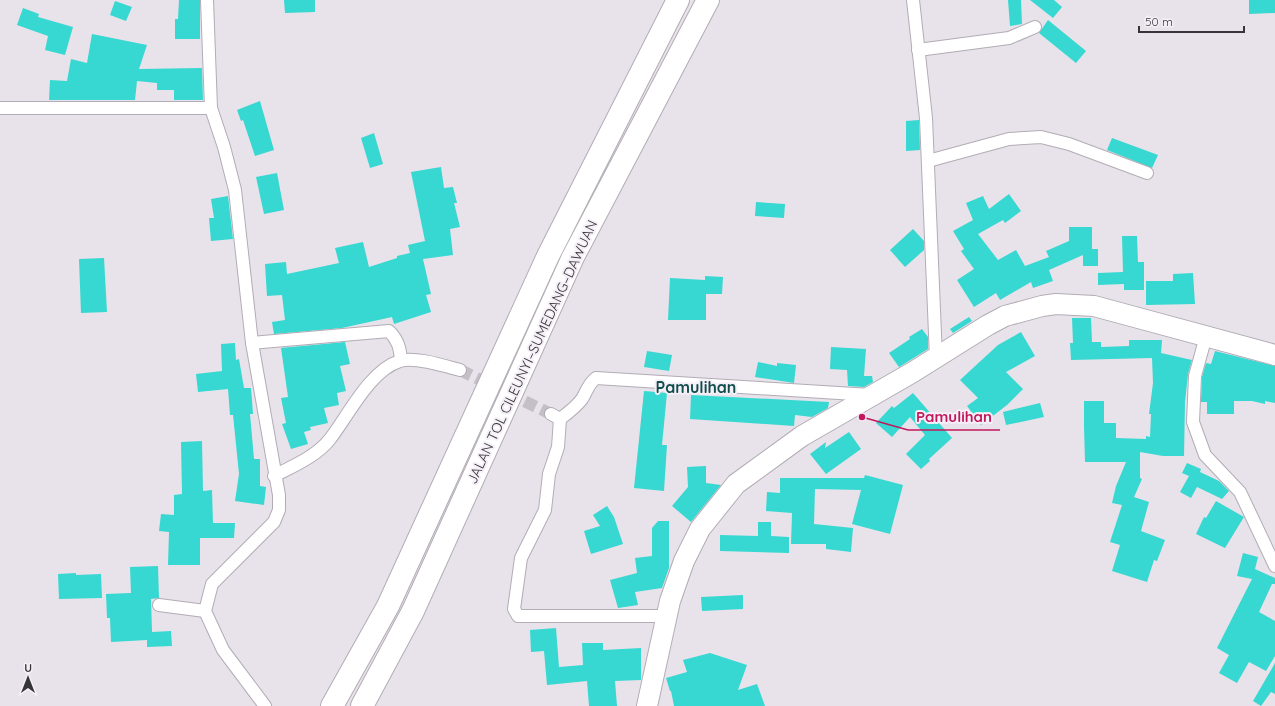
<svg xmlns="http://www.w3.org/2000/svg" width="1275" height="706" viewBox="0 0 1275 706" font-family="Quicksand,sans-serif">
<rect width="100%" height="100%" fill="#e8e2ea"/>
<g fill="#36d8d1">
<path d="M179,0H200V39H175V19H178Z"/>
<path d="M284,0H315V12L285,13Z"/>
<path d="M1008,0H1021L1022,24L1010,26Z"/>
<path d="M1030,0H1054L1062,7L1053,18Z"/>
<path d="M1249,0H1275V13L1249,14Z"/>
<path d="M115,1L132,7L126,21L110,15Z"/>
<path d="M23,8L39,14L38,17L73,27L65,55L45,50L48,36L17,25Z"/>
<path d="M1048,20L1086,51L1076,63L1039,33Z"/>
<path d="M92,34L147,45L139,69L202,68L203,100H174V90H157V83L137,81L135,100H49L50,80L67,81L71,59L87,63Z"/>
<path d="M260,101L274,150L255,156L243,120L241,121L237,110Z"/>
<path d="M919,120L920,150L906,151V121Z"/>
<path d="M374,133L383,164L370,168L361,138Z"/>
<path d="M1112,138L1158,155L1152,168L1107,150Z"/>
<path d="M441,167L444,188L453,187L457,203H454L460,227L450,229L453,255L423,259L431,294L426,295L431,312L394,324L392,317L342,328L274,334L272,322L285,320L282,295L267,296L265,264L286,262L287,274L339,263L335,248L363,242L369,267L397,258V256L410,253L408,245L425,241L411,172Z"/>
<path d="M277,173L284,210L264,214L256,177Z"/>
<path d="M1009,194L1021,211L1005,223L1003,220L978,234L998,260L1016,250L1025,266L1049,257L1046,251L1069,241V227H1092V249H1098V266H1083V255L1049,270L1053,281L1033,288L1031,282L1000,300L996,293L974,307L957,280L974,269L961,251L964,249L953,231L973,220L966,203L983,196L989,209Z"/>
<path d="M228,196L233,239L211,241L209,218H214L211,199Z"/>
<path d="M756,202L785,204L784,218L755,216Z"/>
<path d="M913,229L924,241V250L905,267L890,250Z"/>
<path d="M1122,236H1137L1138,262H1144V290H1124V284L1098,285V273L1123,272Z"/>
<path d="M104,258L107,312L81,313L79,259Z"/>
<path d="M1193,273L1195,304L1146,305V281H1173V274Z"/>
<path d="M705,276L723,277L722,294H706V320H668L670,278L705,280Z"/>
<path d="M969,317L972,321L953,333L950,329Z"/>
<path d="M1072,318H1091L1092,342H1101V347L1129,346V340H1162L1161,353L1192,360L1188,374L1185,402L1184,456H1163L1140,452V478L1142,479L1134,497L1149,502L1141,531L1165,540L1157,561L1154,560L1147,582L1112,571L1120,545L1110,542L1122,505L1112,503L1116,486L1126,462H1085L1084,426V401H1104V423H1116V438L1146,439V436L1150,437L1151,414H1149L1153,383L1152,358L1071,360L1070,343H1073Z"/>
<path d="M922,329L928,337V349L899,367L889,353L910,339L909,337Z"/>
<path d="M1021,332L1035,356L1006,372L1023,389L1007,405L981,425L967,406L978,398L960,380L998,345Z"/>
<path d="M345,342L350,364L340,366L346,391L337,393L339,405L324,408L328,423L310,427L311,430L304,432L308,444L291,449L282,424L286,423L281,398L288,397L281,348Z"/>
<path d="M235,343L236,360L239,359L244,388H251L253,414H250L254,459H260V486L266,487L264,505L235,501L239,474L233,415H230L228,389L198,392L196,374L222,371L221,344Z"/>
<path d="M831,347L866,349L864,376H872L873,382L864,387L848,386L847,370L830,369Z"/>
<path d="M647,351L672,355L669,371L644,367Z"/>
<path d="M1215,351L1275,366V403L1265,401V404L1252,401H1234V414H1207V402H1201L1202,377L1206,363L1211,364Z"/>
<path d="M758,362L777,366V363L796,365L794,383L755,377Z"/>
<path d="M644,391L667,393L662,445H667L664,491L634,488Z"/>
<path d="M913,393L952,438L929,459L930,461L921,469L906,454L925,435L910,417L892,437L876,423L892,406L894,408Z"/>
<path d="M691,395L829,402L828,408L812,417L795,415L794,426L690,419Z"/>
<path d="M1040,403L1044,417L1006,425L1003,412Z"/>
<path d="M849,432L861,449L826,474L810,454L826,442L825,448Z"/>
<path d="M202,441L203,491L212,490L213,523H235L234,538H200V565H168L169,532L159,531L161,514L174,515V495L182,494L181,442Z"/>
<path d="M1187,463L1201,469L1200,472L1219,481L1229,491L1222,499L1197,487L1191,498L1180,492L1189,476L1182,473Z"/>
<path d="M706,466V483L721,485L691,522L672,506L688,487L687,467Z"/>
<path d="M865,475L903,485L890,534L852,524L861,490L815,489L814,524L853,528L851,552L826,549V544H791L792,513L766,511L767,492L780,493V478H864Z"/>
<path d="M1216,501L1244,517L1225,548L1196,534L1204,517L1206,518Z"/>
<path d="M607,506L614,517L623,544L591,554L584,531L600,526L593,515Z"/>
<path d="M658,521H669V568L662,588L635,592L638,605L618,608L610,580L637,573L635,558L652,556V528Z"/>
<path d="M758,522H771V536L789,537V553L720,551V535L758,536Z"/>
<path d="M1243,553L1258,557L1255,569L1275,578V584H1272L1259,612L1275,621V656L1266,671L1249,662L1237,683L1219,673L1229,655L1217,648L1252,579L1237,576Z"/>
<path d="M158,566L159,598L151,599L152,632L171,631L172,646L147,647V640L111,642L110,618H107L106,594L131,593L130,567Z"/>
<path d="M76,573V575L101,574L102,598L59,599L58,574Z"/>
<path d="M743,595V609L702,611L701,597Z"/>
<path d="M556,628L559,667L583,665L582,643H603V650L641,648V680L615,681L617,706H589L587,681L547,685L544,651L531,652L530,630Z"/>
<path d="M710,653L747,665L738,690L757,684L765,706H674L671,691H670L666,678L687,672L683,660Z"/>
<path d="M1275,663V694L1271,692L1261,706L1253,701Z"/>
</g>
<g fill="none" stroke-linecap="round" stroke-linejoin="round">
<path stroke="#c4bfc6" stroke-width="12" stroke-dasharray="12 6" stroke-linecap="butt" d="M460,370L551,414"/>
<defs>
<g id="minor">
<path d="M207,0L211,108L224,147L235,190L252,343L279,495V510L274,522L212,584L205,611L223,650L265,706"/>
<path d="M913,0L926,118L936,358"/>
<path d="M918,50L1009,38L1035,27"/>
<path d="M0,108H211"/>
<path d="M928,161L1009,139L1041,137L1069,144L1147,173"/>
<path d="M1206,336L1195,376L1193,422L1205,455L1240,492L1275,566"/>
<path d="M252,343L389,331C398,340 400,348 401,360"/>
<path d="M551,414L560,419C568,413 576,407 582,399C587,391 588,384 596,378L871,395"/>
<path d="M560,419L558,447L549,474L545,510L521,558L514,609L518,616H667"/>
<path d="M274,476C293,466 317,456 330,439C348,416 370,370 400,361C414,356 445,366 460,370"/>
<path d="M159,605L205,611"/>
</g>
<path id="primary" d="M647,706L670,601L684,561L700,529L736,484L802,436L913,372L988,325L1005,316L1042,306L1056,304L1094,306L1275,355"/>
<g id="motorway">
<path d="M332,706L388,606L548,256L678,0"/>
<path d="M362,706L413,611L573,257L708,0"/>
</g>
</defs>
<use href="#minor" stroke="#b2acb5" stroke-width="14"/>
<use href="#primary" stroke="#b2acb5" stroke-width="22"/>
<use href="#motorway" stroke="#b2acb5" stroke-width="24"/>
<use href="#minor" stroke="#fff" stroke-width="12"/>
<use href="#primary" stroke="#fff" stroke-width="20"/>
<use href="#motorway" stroke="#fff" stroke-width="22"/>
</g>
<g text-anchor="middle" stroke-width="4" stroke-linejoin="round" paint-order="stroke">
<g font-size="14" fill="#363437" stroke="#f5eff8">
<text transform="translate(532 352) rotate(-65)" y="5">JALAN TOL CILEUNYI–SUMEDANG–DAWUAN</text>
</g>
<g font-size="16" font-weight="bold" fill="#104e4b" stroke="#f5eff8">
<text x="696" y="393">Pamulihan</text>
</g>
</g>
<path fill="none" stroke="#c2185b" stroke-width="1.5" d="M862 417L908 430H1000"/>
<circle fill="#c2185b" stroke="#f5eff8" stroke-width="1.5" cx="862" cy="417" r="4"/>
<g font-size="15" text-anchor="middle" font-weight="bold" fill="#c2185b" stroke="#f5eff8" stroke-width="4" stroke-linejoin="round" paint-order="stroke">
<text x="954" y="422">Pamulihan</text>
</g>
<g transform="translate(28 678)" stroke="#f5eff8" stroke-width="3" paint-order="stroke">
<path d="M0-3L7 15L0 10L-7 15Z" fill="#363437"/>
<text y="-6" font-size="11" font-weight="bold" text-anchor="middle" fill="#363437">U</text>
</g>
<path d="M1139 26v6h105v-6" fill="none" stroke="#363437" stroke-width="2"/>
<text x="1145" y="26" font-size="12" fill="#363437" stroke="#f5eff8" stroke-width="3" paint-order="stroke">50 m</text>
</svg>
